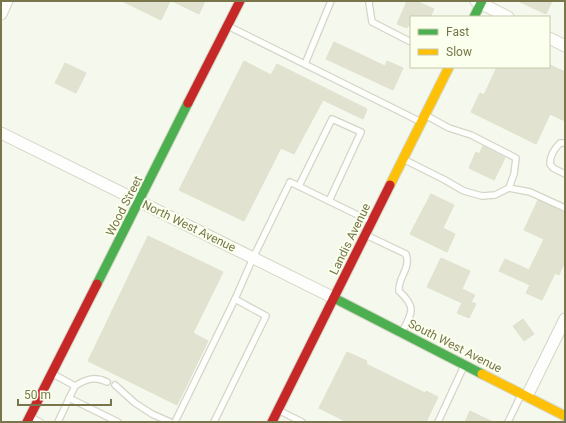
<svg xmlns="http://www.w3.org/2000/svg" width="566" height="423" viewBox="0 0 566 423" font-family="Roboto,sans-serif">
<rect width="100%" height="100%" fill="#f5f8ec"/>
<g fill="#e1e3d0" stroke="#e0e1ce">
<path d="M122,1H170L161,20Z"/>
<path d="M172,1H205L199,14Z"/>
<path d="M407,1H416L434,9L430,17H411V27L408,25L407,28L397,24Z"/>
<path d="M518,1H552L546,14Z"/>
<path d="M334,42L385,66L387,61L403,68L393,90L326,59Z"/>
<path d="M244,61L271,75L277,64L367,109L363,119L323,100L294,154L281,148L244,221L179,190Z"/>
<path d="M65,63L86,73L76,93L55,83Z"/>
<path d="M550,65L565,72V121L550,114L536,144L471,112L480,93L484,95L497,67H549Z"/>
<path d="M483,146L505,158L494,180L469,168L476,152L479,154Z"/>
<path d="M431,194L454,205L443,228L455,234L447,252L410,234Z"/>
<path d="M538,200L565,213V261L559,275L555,273L542,300L526,293L530,285L499,271L505,259L529,270L544,239L524,230Z"/>
<path d="M148,236L223,272L193,333L208,341L177,405L88,361Z"/>
<path d="M441,258L470,271L462,289L475,295L471,302L476,304L469,318L457,313L462,303L427,287Z"/>
<path d="M523,319L534,334L524,341L513,326Z"/>
<path d="M347,352L367,361L366,364L425,393L426,391L438,397L426,422H347L319,408Z"/>
<path d="M470,411L493,422H465Z"/>
</g>
<g fill="none" stroke-linecap="round" stroke-linejoin="round">
<defs>
<g id="lane">
<path d="M370,1L369,3L372,22L411,42"/>
<path d="M228,26L419,121"/>
<path d="M305,64L331,1"/>
<path d="M565,143H560C554,149 550,156 550,164L553,168L565,174"/>
<path d="M405,160L443,179L464,191L482,196L495,195L509,188L514,174L516,158L471,135L449,128L427,116"/>
<path d="M299,186L332,119L361,132L329,201"/>
<path d="M509,188L530,192L565,208"/>
<path d="M368,236L406,254C411,270 398,276 399,291C417,308 412,312 402,332"/>
<path d="M53,374L75,386L58,422"/>
<path d="M115,385L135,403L152,414L170,422"/>
<path d="M75,386C86,379 95,376 107,382"/>
<path d="M69,398L118,422"/>
<path d="M280,411L302,422"/>
<path d="M30,417L40,422"/>
<path d="M175,422L235,299"/>
<path d="M214,422L266,316L235,299L253,258L290,182L370,221"/>
<path d="M438,422L464,366"/>
<path d="M508,422L521,395"/>
</g>
<g id="street">
<path d="M476,1L508,17"/>
<path d="M1,14L7,1"/>
<path d="M549,38L565,46"/>
<path d="M1,133L334,298"/>
<path d="M527,396L565,319"/>
</g>
<g id="fast">
<path d="M474,17L482,1"/>
<path d="M97,284L188,103"/>
<path d="M334,298L482,374"/>
</g>
<g id="slow">
<path d="M390,185L449,67"/>
<path d="M482,374L565,416"/>
</g>
<g id="jam">
<path d="M188,103L240,1"/>
<path d="M27,422L97,284"/>
<path d="M272,422L390,185"/>
</g>
</defs>
<use href="#lane" stroke="#d4d5c7" stroke-width="8"/>
<use href="#street" stroke="#d4d5c7" stroke-width="13"/>
<use href="#fast" stroke="#d4d6c6" stroke-width="11"/>
<use href="#slow" stroke="#d4d6c6" stroke-width="11"/>
<use href="#jam" stroke="#d4d6c6" stroke-width="11"/>
<use href="#lane" stroke="#fefefc" stroke-width="5.5"/>
<use href="#street" stroke="#fefefc" stroke-width="11"/>
<use href="#fast" stroke="#4caf50" stroke-width="9"/>
<use href="#slow" stroke="#ffc107" stroke-width="9"/>
<use href="#jam" stroke="#c62828" stroke-width="9"/>
</g>
<g text-anchor="middle" stroke-width="4" stroke-linejoin="round" paint-order="stroke">
<g font-size="12" fill="#78764a" stroke="#fbffee">
<text transform="translate(124 206) rotate(-63)" y="4">Wood Street</text>
<text transform="translate(189 226) rotate(26)" y="4">North West Avenue</text>
<text transform="translate(350 239) rotate(-64)" y="4">Landis Avenue</text>
<text transform="translate(455 346) rotate(27)" y="4">South West Avenue</text>
</g>
</g>
<rect width="566" height="423" fill="none" stroke="#78764a" stroke-width="4"/>
<rect x="410" y="16" width="140" height="52" fill="#fbffee" stroke="#c7c8ac"/>
<rect x="418" y="29" width="20" height="6" fill="#4caf50" stroke="#c7c8ac"/>
<text x="446" y="36" font-size="12" fill="#78764a">Fast</text>
<rect x="418" y="49" width="20" height="6" fill="#ffc107" stroke="#c7c8ac"/>
<text x="446" y="56" font-size="12" fill="#78764a">Slow</text>
<path d="M18 399v6h93v-6" fill="none" stroke="#78764a" stroke-width="2"/>
<text x="24" y="399" font-size="12" fill="#78764a" stroke="#fbffee" stroke-width="3" paint-order="stroke">50 m</text>
</svg>
